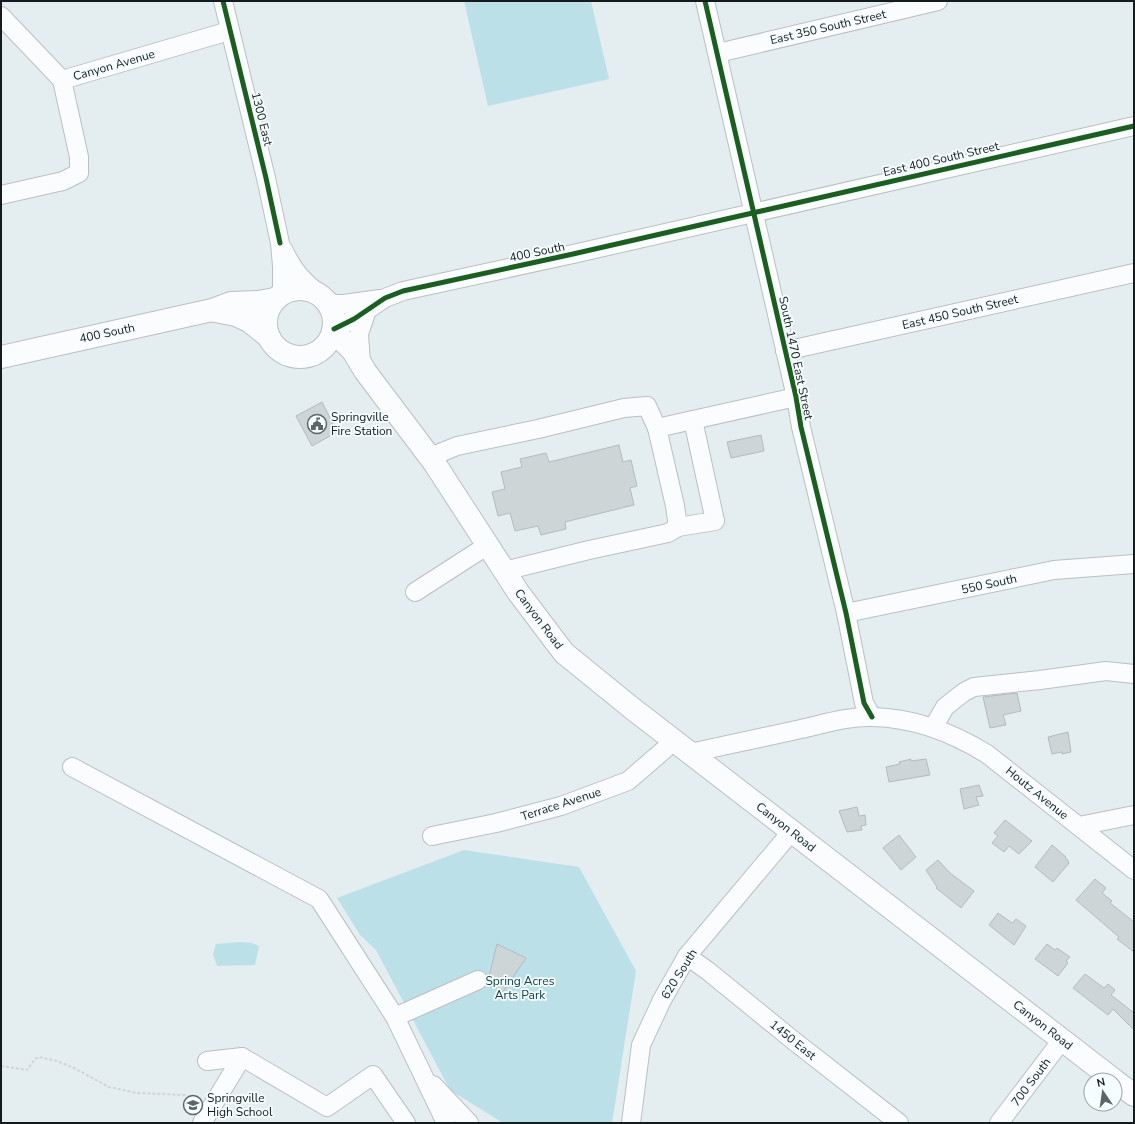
<svg xmlns="http://www.w3.org/2000/svg" width="1135" height="1124" viewBox="0 0 1135 1124" font-family="'Nunito Sans',sans-serif">
<rect width="100%" height="100%" fill="#e4eef0"/>
<g fill="#bce0e7">
<path d="M464,1H591L609,79L488,106Z"/>
<path d="M464,850L579,867L636,971L612,1123H503L450,1090L376,950L360,935L337,898Z"/>
<path d="M240,942L252,943L259,946L255,965L217,966L213,954L216,944Z"/>
</g>
<g fill="#cdd5d7" stroke="#b3bbbd">
<path d="M322,402L337,432L312,446L296,416Z"/>
<path d="M761,435L764,451L731,458L727,442Z"/>
<path d="M619,445L623,462L631,460L637,486L630,488L634,505L565,522L566,529L541,535L538,526L515,531L510,513L498,516L492,492L505,489L501,472L522,467L520,459L546,453L549,462Z"/>
<path d="M1017,693L1021,711L1003,715L1006,725L990,728L983,697Z"/>
<path d="M1068,732L1071,752L1062,754V752L1052,754L1048,737Z"/>
<path d="M911,759V761L926,759L930,775L889,782L886,767L900,764L899,762Z"/>
<path d="M979,785L983,796L976,797L979,805L964,809L960,789Z"/>
<path d="M857,807L859,816L865,815L866,825L861,826L862,830L847,832L839,811Z"/>
<path d="M1005,820L1032,841L1019,854L1009,846L1004,852L992,843L998,836L994,833Z"/>
<path d="M899,835L916,857L901,870L883,848Z"/>
<path d="M1052,845L1066,857L1065,858L1068,860V861L1069,863L1053,882L1035,867Z"/>
<path d="M938,860L950,873L974,891L961,908L936,888L937,887L926,870Z"/>
<path d="M1095,879L1106,888L1102,893L1112,901L1110,903L1134,922V952L1117,939L1119,937L1076,900Z"/>
<path d="M998,913L1012,923L1016,919L1026,926L1014,945L989,925Z"/>
<path d="M497,944L526,958L503,992L487,985Z"/>
<path d="M1047,944L1055,950L1057,948L1070,957L1066,961L1068,963L1058,976L1035,959Z"/>
<path d="M1085,974L1104,988L1108,984L1115,990L1111,995L1134,1013V1030L1113,1009L1108,1015L1073,988Z"/>
</g>
<g fill="none" stroke-linecap="round" stroke-linejoin="round">
<defs>
<g id="minor">
<path d="M223,1L266,178L280,243L282,266V293"/>
<path d="M705,1L796,397L801,427L846,613L864,703L872,717"/>
<path d="M1,16L62,80"/>
<path d="M718,53L938,1"/>
<path d="M62,80L229,31"/>
<path d="M1,195L63,181L79,173V157L62,80"/>
<path d="M283,249C294,272 301,279 321,296"/>
<path d="M325,299L334,304H344L380,299"/>
<path d="M334,329L354,319L385,298L403,291L573,254L1134,126"/>
<path d="M785,351L1134,273"/>
<path d="M361,363L359,334L367,310"/>
<path d="M430,457L457,446L538,429L624,408L647,406L657,428"/>
<path d="M678,527L715,521L693,420"/>
<path d="M504,571L589,550L668,533L678,527L675,506L657,428L796,397"/>
<path d="M415,592L488,545"/>
<path d="M846,613L1054,570L1134,564"/>
<path d="M933,728L945,707L964,692L974,687L1040,680L1106,671L1134,674"/>
<path d="M690,753C727,745 764,737 801,729C824,724 848,716 873,717C913,718 953,733 987,754L1134,870"/>
<path d="M72,767L319,899L395,1017L446,1123"/>
<path d="M1079,826L1134,815"/>
<path d="M432,836L496,823L561,806L628,781L665,749L674,740"/>
<path d="M687,956L708,971L794,1041L899,1123"/>
<path d="M395,1017L478,980"/>
<path d="M207,1061L242,1057L327,1107L373,1075L406,1123"/>
<path d="M433,1085L469,1123"/>
<path d="M202,1123L242,1057"/>
<path d="M631,1123L641,1045L662,1000L687,956L792,831"/>
<path d="M999,1123L1062,1040"/>
</g>
<g id="major">
<circle cx="300" cy="323" r="34"/>
<path d="M215,311L236,315L249,321L269,337"/>
<path d="M333,331L353,351L365,371L435,464L518,592L564,653L633,709L1114,1080"/>
<path d="M1,357L212,310L231,303L258,302L275,299"/>
<path d="M1115,1081L1134,1095"/>
</g>
</defs>
<use href="#minor" stroke="#b9c0c2" stroke-width="20"/>
<use href="#major" stroke="#b9c0c2" stroke-width="24"/>
<path stroke="#d0d4d5" stroke-width="2" stroke-dasharray="3 2" stroke-linecap="butt" d="M1,1066L27,1070L35,1059L39,1057L57,1061L74,1068L109,1087L137,1093L186,1095"/>
<use href="#minor" stroke="#fbfcfd" stroke-width="18"/>
<use href="#major" stroke="#fbfcfd" stroke-width="22"/>
<defs>
<g id="cycleway">
<path d="M223,1L266,178L280,243"/>
<path d="M705,1L796,397L801,427L846,613L864,703L872,717"/>
<path d="M334,329L354,319L385,298L403,291L573,254L1134,126"/>
</g>
</defs>
<use href="#cycleway" stroke="#f5fdff" stroke-width="8"/>
<use href="#cycleway" stroke="#1b5e20" stroke-width="5"/>
</g>
<defs>
<symbol id="civic-ring" viewBox="-11 -11 22 22"><circle r="9.5" fill="#f5fdff" stroke="#5d6567" stroke-width="1.5"/><path d="M-.6-6.5H3V-4.5H.6V-3L4-1V1h2V6H-6V1h2V-1L-.6-3ZM-1.2 2.5V6h2.4V2.5Z" fill="#5d6567"/></symbol>
<symbol id="school-ring" viewBox="-11 -11 22 22"><circle r="9.5" fill="#f5fdff" stroke="#5d6567" stroke-width="1.5"/><path d="M0-5L7-2L0 1L-7-2ZM-4 1L0 2.5L4 1V4Q0 6-4 4Z" fill="#5d6567"/></symbol>
</defs>
<g fill-rule="evenodd">
<use href="#civic-ring" x="306" y="413" width="22" height="22"/>
<use href="#school-ring" x="182" y="1094" width="22" height="22"/>
</g>
<g text-anchor="middle" stroke-width="3.5" stroke-linejoin="round" paint-order="stroke">
<g font-size="12" fill="#141b1d" stroke="#f5fdff">
<text transform="translate(828 27) rotate(-13)" y="4">East 350 South Street</text>
<text transform="translate(114 65) rotate(-16)" y="4">Canyon Avenue</text>
<text transform="translate(262 119) rotate(76)" y="4">1300 East</text>
<text transform="translate(941 159) rotate(-13)" y="4">East 400 South Street</text>
<text transform="translate(537 252) rotate(-12)" y="4">400 South</text>
<text transform="translate(960 312) rotate(-13)" y="4">East 450 South Street</text>
<text transform="translate(107 333) rotate(-12)" y="4">400 South</text>
<text transform="translate(796 358) rotate(78)" y="4">South 1470 East Street</text>
<text transform="translate(989 584) rotate(-12)" y="4">550 South</text>
<text transform="translate(539 619) rotate(53)" y="4">Canyon Road</text>
<text transform="translate(1037 793) rotate(39)" y="4">Houtz Avenue</text>
<text transform="translate(561 804) rotate(-18)" y="4">Terrace Avenue</text>
<text transform="translate(786 827) rotate(38)" y="4">Canyon Road</text>
<text transform="translate(679 974) rotate(-58)" y="4">620 South</text>
<text transform="translate(1043 1025) rotate(38)" y="4">Canyon Road</text>
<text transform="translate(793 1040) rotate(39)" y="4">1450 East</text>
<text transform="translate(1031 1082) rotate(-53)" y="4">700 South</text>
</g>
<g font-size="12" fill="#141b1d" stroke="#f5fdff" text-anchor="start">
<text x="331" y="421">Springville<tspan x="331" dy="14">Fire Station</tspan></text>
<text x="207" y="1102">Springville<tspan x="207" dy="14">High School</tspan></text>
</g>
<g font-size="12" fill="#104048" stroke="#f5fdff">
<text x="520" y="985">Spring Acres<tspan x="520" dy="14">Arts Park</tspan></text>
</g>
</g>
<rect width="1135" height="1124" fill="none" stroke="#141b1d" stroke-width="4"/>
<g transform="translate(1103 1092) rotate(347)"><circle r="19" fill="#f5fdff" stroke="#9ba3a5"/>
<path d="M0-3L7 15L0 10L-7 15Z" fill="#5d6567"/>
<text y="-6" font-size="11" font-weight="bold" text-anchor="middle" fill="#141b1d">N</text>
</g>
</svg>
